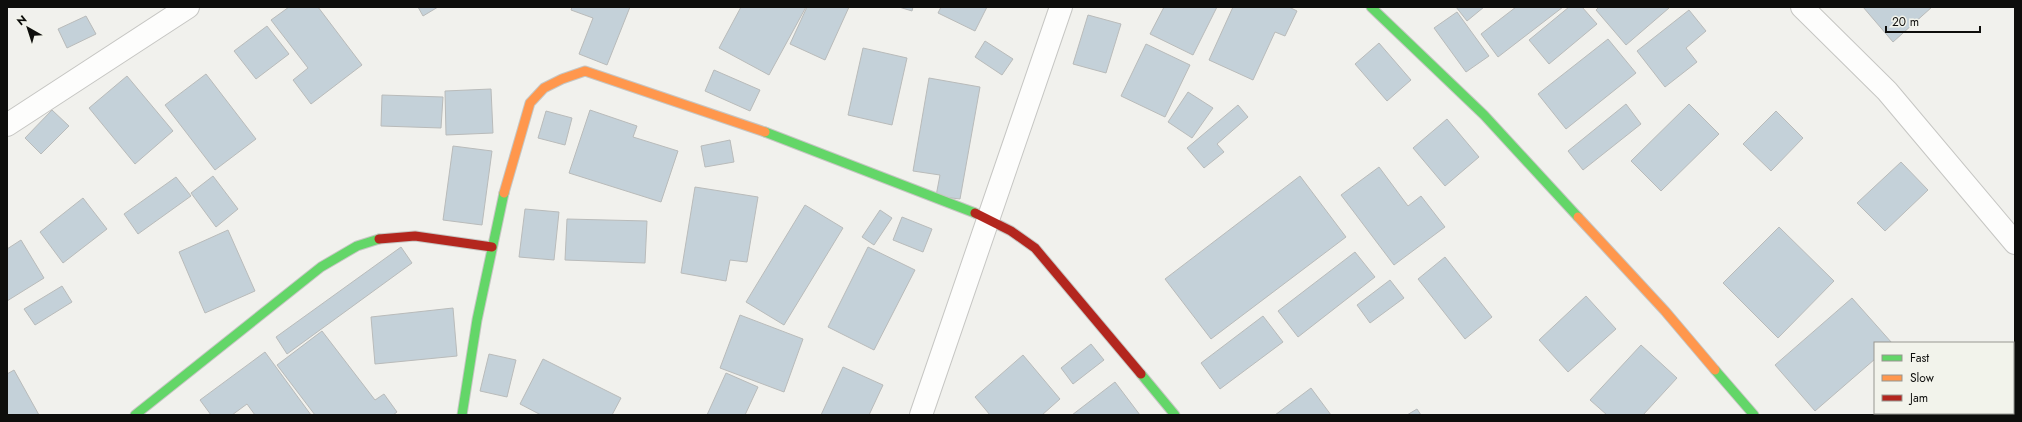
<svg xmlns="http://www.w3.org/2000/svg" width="2022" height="422" viewBox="0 0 2022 422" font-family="Jost,sans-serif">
<rect width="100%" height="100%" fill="#f1f1ed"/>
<g fill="#c4d1d9" stroke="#b9bbba">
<path d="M289,7H318L362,65L311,104L293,80L308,68L271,20Z"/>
<path d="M418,7H438L423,16Z"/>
<path d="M572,7H630L607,65L579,54L593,18L571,10Z"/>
<path d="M741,7H806L769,75L719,48Z"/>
<path d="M807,7H849L825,60L790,44Z"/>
<path d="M899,7H913L912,11Z"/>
<path d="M941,7H987L975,31L938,13Z"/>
<path d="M1164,7H1217L1193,55L1150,34Z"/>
<path d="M1233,7H1289L1297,11L1285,36L1275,32L1253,80L1209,60Z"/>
<path d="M1456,7H1484L1467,21Z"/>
<path d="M1516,7H1563L1498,57L1481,34Z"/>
<path d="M1569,7H1582L1597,24L1549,64L1529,40Z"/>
<path d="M1599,7H1668L1669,8L1626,45L1596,10Z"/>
<path d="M1863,7H1932L1893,42Z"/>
<path d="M1689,10L1706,31L1686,48L1697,62L1665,87L1637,51Z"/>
<path d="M1457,12L1489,56L1466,72L1434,28Z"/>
<path d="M1088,15L1121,24L1106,73L1073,64Z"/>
<path d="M86,16L96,34L67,48L58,29Z"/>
<path d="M267,26L289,54L256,79L234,51Z"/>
<path d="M1608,39L1636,73L1566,129L1538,94Z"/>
<path d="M985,41L1013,59L1002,75L975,57Z"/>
<path d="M1379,43L1411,80L1387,101L1355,64Z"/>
<path d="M1146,44L1190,65L1165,117L1121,96Z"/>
<path d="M863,48L907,58L892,125L848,115Z"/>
<path d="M714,70L760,90L750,111L705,91Z"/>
<path d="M206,74L256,139L215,170L165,105Z"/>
<path d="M127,76L173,131L135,164L89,108Z"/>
<path d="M929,78L980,87L960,199L936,196L940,175L913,171Z"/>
<path d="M491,89L493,133L446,135L445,91Z"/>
<path d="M1188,92L1213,108L1192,138L1168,122Z"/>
<path d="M382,95L443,97L441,128L381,126Z"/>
<path d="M1626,104L1641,124L1583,170L1568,151Z"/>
<path d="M1689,104L1719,134L1661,191L1631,161Z"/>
<path d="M1238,105L1248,117L1217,144L1224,152L1204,168L1187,148Z"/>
<path d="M52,110L69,126L41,154L25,138Z"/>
<path d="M590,110L637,126L633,137L678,151L661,202L569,173Z"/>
<path d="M546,111L572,118L565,145L538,138Z"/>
<path d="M1776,111L1803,138L1771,171L1743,144Z"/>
<path d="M1447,119L1479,157L1445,186L1413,148Z"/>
<path d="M730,140L734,162L705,167L701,146Z"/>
<path d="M453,146L492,151L482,225L443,220Z"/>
<path d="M1901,162L1928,190L1885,231L1857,203Z"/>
<path d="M1379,167L1408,206L1421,196L1445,227L1394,265L1341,195Z"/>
<path d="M213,176L238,209L216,227L191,193Z"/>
<path d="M1300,176L1346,237L1211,339L1165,279Z"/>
<path d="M176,177L191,196L138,234L124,214Z"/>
<path d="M695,187L758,197L747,262L730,260L726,281L681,273Z"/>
<path d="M83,198L107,229L63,263L40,232Z"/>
<path d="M805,205L843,228L784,325L746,302Z"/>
<path d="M525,209L559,212L554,260L519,257Z"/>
<path d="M880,210L892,218L874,245L862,237Z"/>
<path d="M902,217L932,229L923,252L893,240Z"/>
<path d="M567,219L647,221L645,263L565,260Z"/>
<path d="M1779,227L1834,281L1778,338L1723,283Z"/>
<path d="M228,230L255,291L205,313L179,252Z"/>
<path d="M21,240L44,278L7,301V249Z"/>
<path d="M401,247L412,263L287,354L276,337Z"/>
<path d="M868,247L915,270L874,350L828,327Z"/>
<path d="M1355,252L1375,277L1298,337L1278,311Z"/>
<path d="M1445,257L1492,317L1465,339L1418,279Z"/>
<path d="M1390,280L1404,298L1370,323L1357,305Z"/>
<path d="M62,286L72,302L35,325L24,309Z"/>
<path d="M1586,296L1616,329L1568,372L1539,340Z"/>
<path d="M1852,298L1892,343H1875V359L1815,411L1775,365Z"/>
<path d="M453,308L457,356L375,364L371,317Z"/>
<path d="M740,315L803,339L784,392L720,368Z"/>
<path d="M1263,316L1283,342L1220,389L1201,363Z"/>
<path d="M322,331L375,400L384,394L397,412L393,415H315L277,365Z"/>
<path d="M1091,344L1104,360L1073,384L1061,368Z"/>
<path d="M1641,345L1677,378L1643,415H1607L1590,400Z"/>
<path d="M265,352L311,415H255L247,404L232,415H211L200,400Z"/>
<path d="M489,354L516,360L507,397L480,391Z"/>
<path d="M1023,355L1060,399L1042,415H990L975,397Z"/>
<path d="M543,359L621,398L612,415H541L520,404Z"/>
<path d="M843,367L883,385L869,415H821Z"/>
<path d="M14,370L39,415H7V374Z"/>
<path d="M726,373L758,387L745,415H707Z"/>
<path d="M1115,382L1140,415H1072Z"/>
<path d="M1311,388L1331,415H1275Z"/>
<path d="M1417,409L1421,415H1407Z"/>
<path d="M1902,413H1965L1967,415H1904Z"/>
</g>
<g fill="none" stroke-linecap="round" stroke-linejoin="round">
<defs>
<g id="street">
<path d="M1802,7L1887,91L2015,243"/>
<path d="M7,125L188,7"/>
<path d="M921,415L1061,7"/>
</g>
<g id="fast">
<path d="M1371,7L1484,115L1578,217"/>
<path d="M765,132L975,213"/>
<path d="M1715,370L1754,415"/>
<path d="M1141,374L1175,415"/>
<path d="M135,415L321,267L357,246L379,239"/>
<path d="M462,415L477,320L504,193"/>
</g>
<g id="slow">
<path d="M504,193L530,103L544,88L562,79L585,71L765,132"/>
<path d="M1578,217L1665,311L1715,370"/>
</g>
<g id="jam">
<path d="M975,213L1011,231L1035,248L1141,374"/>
<path d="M379,239L415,236L492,247"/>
</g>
</defs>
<use href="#street" stroke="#c6c6c3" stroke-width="24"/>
<use href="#fast" stroke="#c6c6c3" stroke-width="11"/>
<use href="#slow" stroke="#c6c6c3" stroke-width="11"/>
<use href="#jam" stroke="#c6c6c3" stroke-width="11"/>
<use href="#street" stroke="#fdfdfc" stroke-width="22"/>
<use href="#fast" stroke="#63d668" stroke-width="9"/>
<use href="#slow" stroke="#ff974d" stroke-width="9"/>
<use href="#jam" stroke="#b3261e" stroke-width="9"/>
</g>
<rect width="2022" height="422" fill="none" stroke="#0e0e0c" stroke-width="16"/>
<rect x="1874" y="342" width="140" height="72" fill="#f2f3eb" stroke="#979792"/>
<rect x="1882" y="355" width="20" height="6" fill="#63d668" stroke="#979792"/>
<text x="1910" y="362" font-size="12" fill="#0e0e0c">Fast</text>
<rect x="1882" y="375" width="20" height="6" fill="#ff974d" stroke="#979792"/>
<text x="1910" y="382" font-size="12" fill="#0e0e0c">Slow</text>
<rect x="1882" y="395" width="20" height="6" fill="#b3261e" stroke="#979792"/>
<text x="1910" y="402" font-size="12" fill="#0e0e0c">Jam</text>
<g transform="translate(28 28) rotate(321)" stroke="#f2f3eb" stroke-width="3" paint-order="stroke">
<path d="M0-3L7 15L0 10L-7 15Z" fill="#0e0e0c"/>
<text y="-6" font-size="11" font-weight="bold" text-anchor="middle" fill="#0e0e0c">N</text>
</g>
<path d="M1886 26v6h94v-6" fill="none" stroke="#0e0e0c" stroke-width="2"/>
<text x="1892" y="26" font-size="12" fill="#0e0e0c" stroke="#f2f3eb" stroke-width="3" paint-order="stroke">20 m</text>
</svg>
